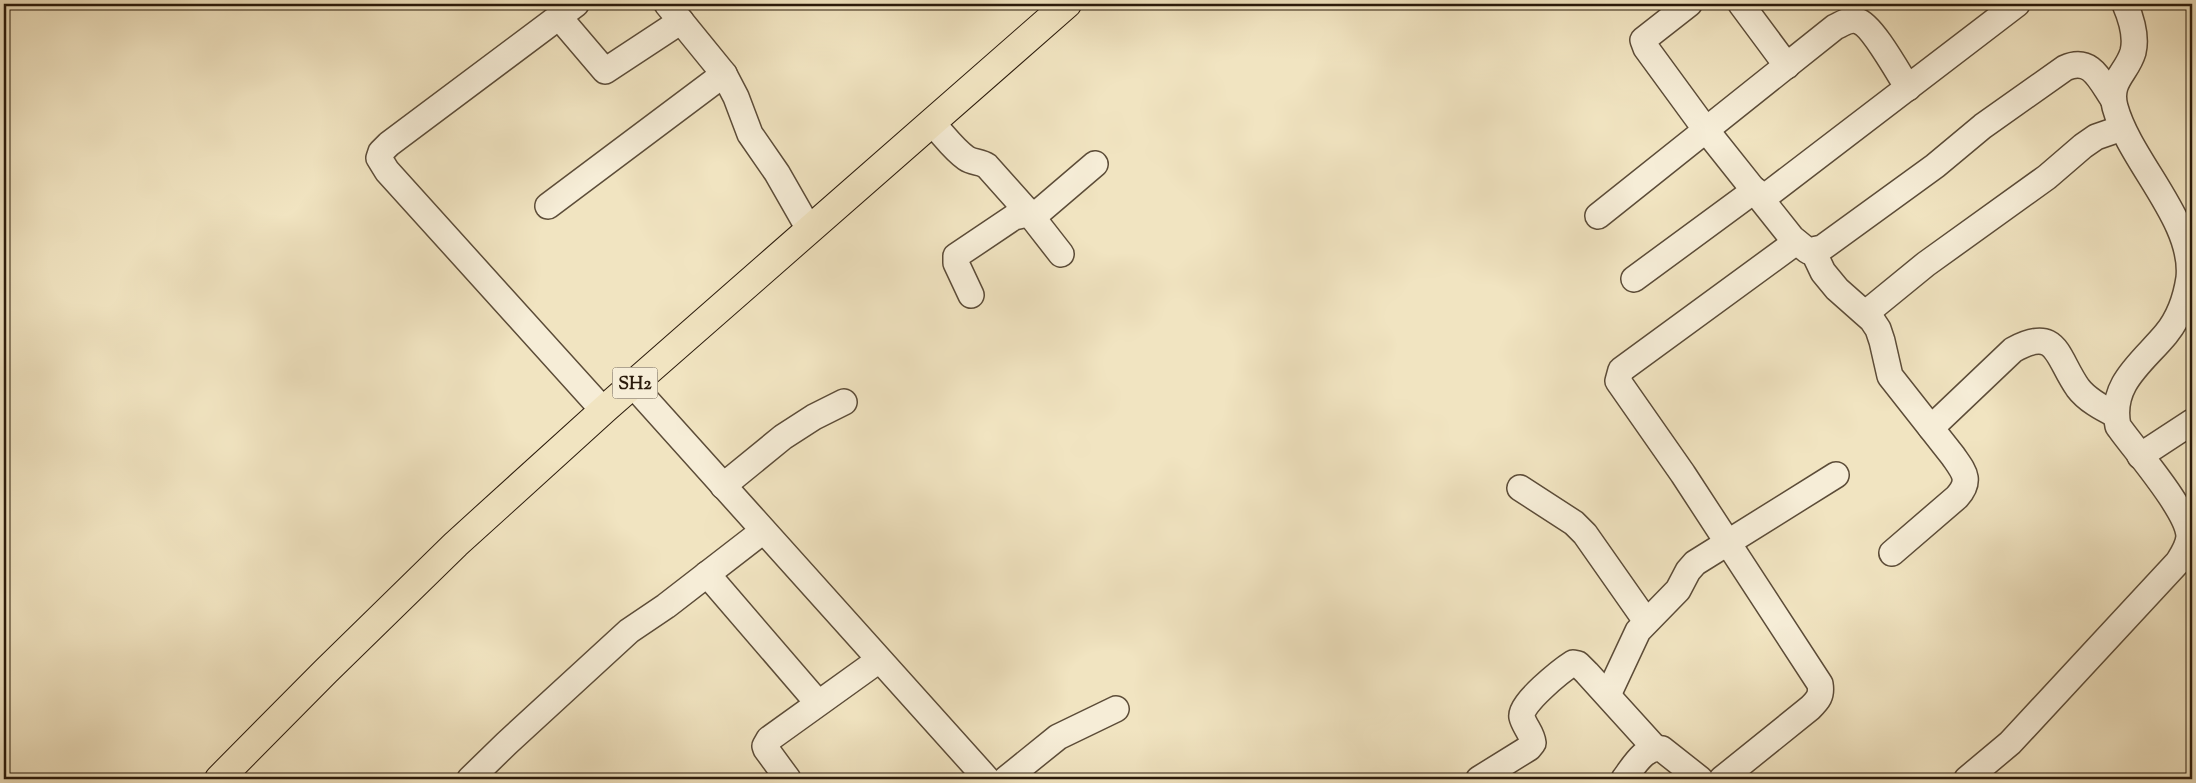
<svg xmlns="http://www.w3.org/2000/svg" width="2196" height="783" viewBox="0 0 2196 783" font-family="'Sorts Mill Goudy',serif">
<rect width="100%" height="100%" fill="#f1e4c1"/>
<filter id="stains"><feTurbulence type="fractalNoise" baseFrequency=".004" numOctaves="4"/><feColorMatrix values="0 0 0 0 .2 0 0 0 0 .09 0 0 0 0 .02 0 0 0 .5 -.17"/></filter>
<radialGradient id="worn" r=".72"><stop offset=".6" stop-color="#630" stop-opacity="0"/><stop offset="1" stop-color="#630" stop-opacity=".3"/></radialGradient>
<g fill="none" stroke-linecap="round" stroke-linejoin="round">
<defs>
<g id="minor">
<path d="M576,4L389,144L381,152L379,158L387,171L603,410"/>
<path d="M667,4L724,74L736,97L750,134L777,173L809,229"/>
<path d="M1689,4L1643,40L1646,48L1706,130L1792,238L1808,251L1822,248L1935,166L1983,126L2065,68C2091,56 2100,80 2113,99"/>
<path d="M1741,4L1787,66"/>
<path d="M559,17L605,71L681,21"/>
<path d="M932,123C943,134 953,149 966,158C973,163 980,161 987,166L1029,213L1061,254"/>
<path d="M1762,199L2017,4"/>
<path d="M548,206L724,74"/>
<path d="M1598,216L1835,27C1842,24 1850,18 1858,21C1872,25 1899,74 1908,88"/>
<path d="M1813,251L1823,272L1837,289L1872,320L1878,329L1882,341L1890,376L1953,456C1964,472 1972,480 1957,497L1892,553"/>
<path d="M1634,279L1755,190"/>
<path d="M971,295L956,263V256L1014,217L1040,211L1095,164"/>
<path d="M1866,313L1926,264L2047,177L2083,146L2096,137L2122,128"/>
<path d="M633,385L987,779"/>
<path d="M1931,428L2013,350C2058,325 2056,357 2078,388C2087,400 2102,408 2116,415"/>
<path d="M2140,456L2192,422"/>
<path d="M723,486L783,437L814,417L844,402"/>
<path d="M1520,488L1574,523L1585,534L1646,621"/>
<path d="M707,574L818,703"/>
<path d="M1608,695L1638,631L1678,590L1688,571L1695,563L1836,475"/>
<path d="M470,779L507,743L629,631L666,606L763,531"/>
<path d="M788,779L766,749L765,746L769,739L879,660"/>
<path d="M1006,779L1058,737L1116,709"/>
<path d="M1479,779L1529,748L1533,743C1532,733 1524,726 1522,717C1519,704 1562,670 1573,663L1578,664L1587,673L1655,748"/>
<path d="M1624,779C1633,767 1645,745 1662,749L1700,779"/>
<path d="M1722,779L1810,708C1818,700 1822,696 1820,684L1683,474L1618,381L1621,370L1796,242"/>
<path d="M1967,779L2010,743L2178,562C2183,554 2188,547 2189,537C2189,511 2134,449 2118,426C2109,384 2143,362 2166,334C2179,318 2186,298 2189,278C2195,221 2130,162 2115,107C2108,81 2127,73 2133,52C2137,36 2131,18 2125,4"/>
</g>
<path id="major" d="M219,779L326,671L456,544L606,408L1067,4"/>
</defs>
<use href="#minor" stroke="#5c4c38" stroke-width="28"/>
<use href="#major" stroke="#2a1a0b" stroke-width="30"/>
<use href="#minor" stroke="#f6edd7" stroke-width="25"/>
<use href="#major" stroke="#f1e4c1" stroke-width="28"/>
</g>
<g text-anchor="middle" stroke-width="4" stroke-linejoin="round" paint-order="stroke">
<rect fill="#f6edd7" stroke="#675948" stroke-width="1" x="612.5" y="367.5" width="45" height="31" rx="4"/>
<g font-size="18" font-weight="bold" fill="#2a1a0b">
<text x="635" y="389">SH2</text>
</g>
</g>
<rect width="2196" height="783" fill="none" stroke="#f1e4c1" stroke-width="20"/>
<rect x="5" y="5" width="2186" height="773" fill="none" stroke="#2a1a0b" stroke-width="2.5"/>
<rect x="10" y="10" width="2176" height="763" fill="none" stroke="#2a1a0b"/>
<rect width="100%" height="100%" filter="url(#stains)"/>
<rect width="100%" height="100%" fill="url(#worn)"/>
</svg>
